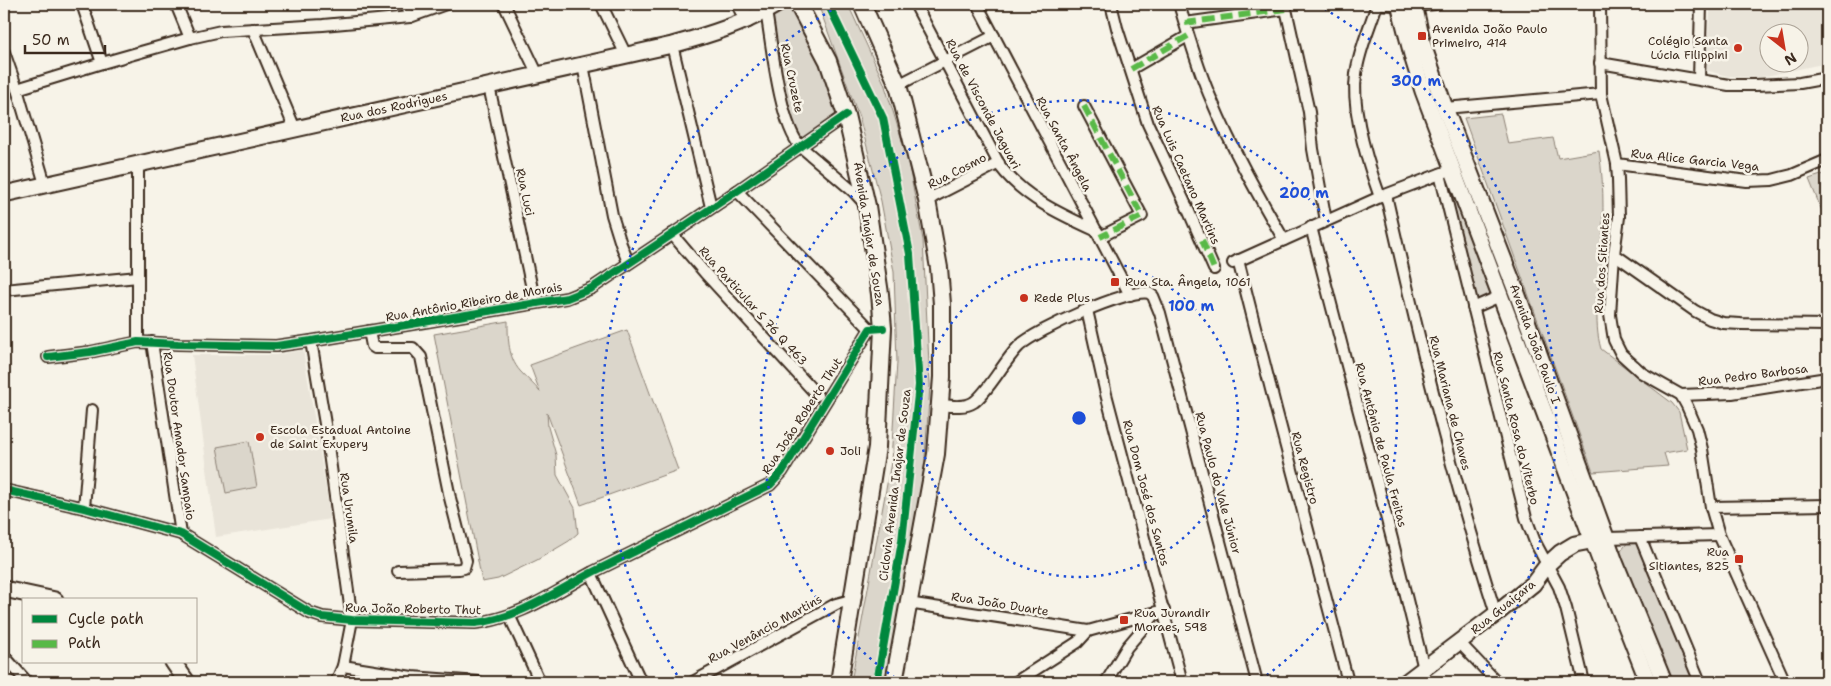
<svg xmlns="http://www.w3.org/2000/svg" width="1831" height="686" viewBox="0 0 1831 686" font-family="'Shantell Sans',sans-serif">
<rect width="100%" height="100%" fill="#f7f3e8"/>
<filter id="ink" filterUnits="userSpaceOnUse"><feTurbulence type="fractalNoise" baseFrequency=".02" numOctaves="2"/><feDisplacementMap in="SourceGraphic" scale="10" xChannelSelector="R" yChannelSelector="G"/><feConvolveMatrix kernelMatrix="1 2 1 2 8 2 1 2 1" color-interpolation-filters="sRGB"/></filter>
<g filter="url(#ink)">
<g fill="#e9e4d9" fill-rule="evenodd">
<path d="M1711,4H1827V63L1756,78L1727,76L1705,70ZM1768,32H1798V62H1768Z"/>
<path d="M303,350L331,519L216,537L192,355H275Z"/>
</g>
<g fill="#dbd6cb" stroke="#8b8074">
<path d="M784,4H798L846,115L801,145L794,138L766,11Z"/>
<path d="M818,4H847L852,13L884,83L907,156L923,240L930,385L924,472L905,577L891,682H851L891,462L897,362L894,272L881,201L860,120Z"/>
<path d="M1501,114L1508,144L1553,138L1558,158L1599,151C1605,189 1603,226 1601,264C1599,292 1593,321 1601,349L1672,403L1679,412L1687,449L1664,453L1668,466L1593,472L1464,118Z"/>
<path d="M1453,169L1496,286L1477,310L1453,207Z"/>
<path d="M1827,173V208L1822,211L1809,179Z"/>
<path d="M508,321C508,339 508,357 520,371C527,379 534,384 540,392L530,365L627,330L678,470L581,505L547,413L548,427L556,455L557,475L575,508L578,533L569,541L537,560L498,579L482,582L434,334Z"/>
<path d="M249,441L257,487L226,493L217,447Z"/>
<path d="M1628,542L1636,543L1641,551L1695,682H1670L1618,555Z"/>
</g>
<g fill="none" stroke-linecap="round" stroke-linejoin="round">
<defs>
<g id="street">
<path d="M82,4L102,63"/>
<path d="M176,4L190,38"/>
<path d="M405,4L410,17"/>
<path d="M504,4L538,75"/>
<path d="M601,4L626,55"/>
<path d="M915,4L1000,166C1024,198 1062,215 1097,231"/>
<path d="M977,4L1130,295"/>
<path d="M1111,4L1117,28L1148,124L1186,205L1214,269"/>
<path d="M1179,4C1189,37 1198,70 1212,101C1232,149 1258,195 1284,240"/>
<path d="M1376,4L1415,6L1435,4"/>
<path d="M1377,4C1370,27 1359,50 1356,74C1351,110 1368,164 1380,197"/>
<path d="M1600,4L1601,94L1617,164L1618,179L1619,217L1614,254L1610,315L1614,340L1621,354L1642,373L1681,395L1687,406L1697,429L1702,449L1711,507L1719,535L1785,682"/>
<path d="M766,11C772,45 779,121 800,146L854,192L864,203"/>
<path d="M1185,23L1286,9L1309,112L1313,149L1326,221"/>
<path d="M253,29L295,129"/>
<path d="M672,45L711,207"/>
<path d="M4,52L17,89L45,184"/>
<path d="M1600,63L1729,85H1755L1800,83L1827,78"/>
<path d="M583,65L612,215L621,244L628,262"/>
<path d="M1131,69L1188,36"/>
<path d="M1699,79L1701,4"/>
<path d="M898,85L994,36"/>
<path d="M489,86L535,303"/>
<path d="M17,89L102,63L190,38L221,31L323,25L410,17L446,4"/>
<path d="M1084,106L1142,216L1100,237"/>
<path d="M1445,108L1601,94"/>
<path d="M1617,164L1747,181L1772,180L1792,175L1827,160"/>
<path d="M1440,174L1526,518L1535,542L1559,587L1566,608L1584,682"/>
<path d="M737,191L870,329"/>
<path d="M1386,195C1418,336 1452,477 1496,614"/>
<path d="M927,200L999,163"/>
<path d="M1311,227L1392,539L1424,669"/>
<path d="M672,234L705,273L817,395"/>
<path d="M1614,254L1695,311L1710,319L1723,323L1741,324L1827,325"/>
<path d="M1238,260L1276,409L1348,682"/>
<path d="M1233,263L1380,197L1445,172"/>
<path d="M4,290L138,277"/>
<path d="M1473,308L1500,296"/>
<path d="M1087,310L1106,394L1182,682"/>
<path d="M369,331L372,346L375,348H413L421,357L450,498L466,561L464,568L459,569L398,571"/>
<path d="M311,341L325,424L352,620L343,666L336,682"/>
<path d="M138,342V163"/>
<path d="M152,342L181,534"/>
<path d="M48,357L90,352L138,342L178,344L276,346L311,341L567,298L592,288L737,191L846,115"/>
<path d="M1681,395L1732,393L1827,378"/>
<path d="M940,405C951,406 965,408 974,402C989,391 1004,361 1019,346C1036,330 1128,288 1149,293L1153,296L1160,313L1257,682"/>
<path d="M4,490L84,508L181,534L310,613L322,617L352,620L475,623C518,619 555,592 593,572C652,543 711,514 770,485L782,472L870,329L883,328"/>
<path d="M1711,507L1827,505"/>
<path d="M84,508L92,410"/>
<path d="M1640,537L1700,682"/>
<path d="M1607,538L1719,535"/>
<path d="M591,573L641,682"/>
<path d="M908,603L1088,631"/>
<path d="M510,617L540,682"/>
<path d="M1459,642L1497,682"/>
<path d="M4,656L27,682"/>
<path d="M343,666L412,677L479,682"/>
<path d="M693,682L836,604L851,600"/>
<path d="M1016,682L1078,642L1088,631L1164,610"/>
<path d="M1106,682L1127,647L1156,613"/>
</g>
<g id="secondary">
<path d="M740,4L747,20"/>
<path d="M1399,4L1413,59L1423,91L1600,560L1648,682"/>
<path d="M1414,4L1423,45L1445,108L1518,296L1615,562L1664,682"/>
<path d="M4,194L672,45C709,35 744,24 778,4"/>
<path d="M4,589L55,600"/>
<path d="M173,662L187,682"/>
<path d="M1406,682L1496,614L1533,584L1548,564L1560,553L1575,544L1601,539"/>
</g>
<g id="primary">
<path d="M798,4L828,61L846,115L867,206L880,294L883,328L877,447L839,682"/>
<path d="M862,4L898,85L927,200L939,268L942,304V377L936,454L894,682"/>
</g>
</defs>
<use href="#street" stroke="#3b2a1e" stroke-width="14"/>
<use href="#secondary" stroke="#3b2a1e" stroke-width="19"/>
<use href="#primary" stroke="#3b2a1e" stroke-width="20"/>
<use href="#street" stroke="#f7f3e8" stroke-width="10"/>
<use href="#secondary" stroke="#f7f3e8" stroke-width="15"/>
<use href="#primary" stroke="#f7f3e8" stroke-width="16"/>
<g stroke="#58b947" stroke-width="6" stroke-dasharray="12 6" stroke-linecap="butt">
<path d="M1185,23L1286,9"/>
<path d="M1131,69L1188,36"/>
<path d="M1084,106L1142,216L1100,237"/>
<path d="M1202,240L1214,269"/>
</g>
<defs>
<g id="cycleway">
<path d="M828,4L883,118L910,254L919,385L902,541L877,682"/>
<path d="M48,357L90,352L138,342L178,344L276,346L311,341L567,298L592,288L737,191L846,115"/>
<path d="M4,490L84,508L181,534L310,613L322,617L352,620L475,623C518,619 555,592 593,572C652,543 711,514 770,485L782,472L870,329L883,328"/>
</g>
</defs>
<use href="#cycleway" stroke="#f7f3e8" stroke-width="11"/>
<use href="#cycleway" stroke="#00873e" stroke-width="8"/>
</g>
</g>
<g fill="none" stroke="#1d4ed8" stroke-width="2.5" stroke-dasharray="2.5 5">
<circle cx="1079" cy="418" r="159"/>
<path d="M901 682A318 318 0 1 1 1257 682"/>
<path d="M681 681A477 477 0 0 1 840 5M1318 5A477 477 0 0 1 1477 681"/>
</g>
<g fill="#c8321e" stroke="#f7f3e8" stroke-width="2">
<rect x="1417" y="31" width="10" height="10" rx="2.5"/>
<circle cx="1738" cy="48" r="5"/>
<rect x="1110" y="277" width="10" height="10" rx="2.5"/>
<circle cx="1024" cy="298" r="5"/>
<circle cx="260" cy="437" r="5"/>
<circle cx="830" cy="451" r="5"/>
<rect x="1734" y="554" width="10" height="10" rx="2.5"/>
<rect x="1119" y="615" width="10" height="10" rx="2.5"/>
</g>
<g text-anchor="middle" stroke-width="5" stroke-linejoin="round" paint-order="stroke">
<g font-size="12" fill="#3b2a1e" stroke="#f7f3e8" text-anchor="start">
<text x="1432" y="33">Avenida João Paulo<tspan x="1432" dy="14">Primeiro, 414</tspan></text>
<text x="1728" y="45" text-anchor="end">Colégio Santa<tspan x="1728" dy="14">Lúcia Filippini</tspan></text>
<text x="1125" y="286">Rua Sta. Ângela, 1061</text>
<text x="1034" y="302">Rede Plus</text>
<text x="270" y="434">Escola Estadual Antoine<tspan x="270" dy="14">de Saint Exupery</tspan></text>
<text x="840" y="455">Joli</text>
<text x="1729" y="556" text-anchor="end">Rua<tspan x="1729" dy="14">Sitiantes, 825</tspan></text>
<text x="1134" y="617">Rua Jurandir<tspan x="1134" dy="14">Moraes, 598</tspan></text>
</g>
<g font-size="12" fill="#3b2a1e" stroke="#f7f3e8">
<text transform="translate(792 78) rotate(78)" y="4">Rua Cruzete</text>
<text transform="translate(983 104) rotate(62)" y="4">Rua de Visconde Jaguari</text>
<text transform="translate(394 107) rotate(-12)" y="4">Rua dos Rodrigues</text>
<text transform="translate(1064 144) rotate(62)" y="4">Rua Santa Ângela</text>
<text transform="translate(1695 160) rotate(6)" y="4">Rua Alice Garcia Vega</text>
<text transform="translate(957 171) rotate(-27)" y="4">Rua Cosmo</text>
<text transform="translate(1186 175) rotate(66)" y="4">Rua Luis Caetano Martins</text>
<text transform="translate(525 192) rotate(78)" y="4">Rua Luci</text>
<text transform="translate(869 234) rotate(81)" y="4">Avenida Inajar de Souza</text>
<text transform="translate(1602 263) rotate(-86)" y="4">Rua dos Sitiantes</text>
<text transform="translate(474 302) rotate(-10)" y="4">Rua Antônio Ribeiro de Morais</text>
<text transform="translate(753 306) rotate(48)" y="4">Rua Particular S 76 Q 463</text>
<text transform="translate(1535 344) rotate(70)" y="4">Avenida João Paulo I</text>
<text transform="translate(1753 375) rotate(-7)" y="4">Rua Pedro Barbosa</text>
<text transform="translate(1450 403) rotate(76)" y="4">Rua Mariana de Chaves</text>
<text transform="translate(802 416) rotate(-57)" y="4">Rua João Roberto Thut</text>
<text transform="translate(1516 428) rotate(76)" y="4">Rua Santa Rosa do Viterbo</text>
<text transform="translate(179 436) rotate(82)" y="4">Rua Doutor Amador Sampaio</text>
<text transform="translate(1381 445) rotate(75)" y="4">Rua Antônio de Paula Freitas</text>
<text transform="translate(1305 468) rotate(75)" y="4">Rua Registro</text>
<text transform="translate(1218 483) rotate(75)" y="4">Rua Paulo do Vale Júnior</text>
<text transform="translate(895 485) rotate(-83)" y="4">Ciclovia Avenida Inajar de Souza</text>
<text transform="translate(1146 493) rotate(75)" y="4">Rua Dom José dos Santos</text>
<text transform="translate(349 508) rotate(82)" y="4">Rua Urumila</text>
<text transform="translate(1000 604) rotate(9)" y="4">Rua João Duarte</text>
<text transform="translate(1503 607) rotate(-39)" y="4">Rua Guaiçara</text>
<text transform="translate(413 609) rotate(1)" y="4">Rua João Roberto Thut</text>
<text transform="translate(765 629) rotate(-29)" y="4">Rua Venâncio Martins</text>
</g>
</g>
<circle cx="1079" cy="418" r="8" fill="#1d4ed8" stroke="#f7f3e8" stroke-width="2.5"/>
<g font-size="15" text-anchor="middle" font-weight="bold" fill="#1d4ed8" stroke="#f7f3e8" stroke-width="5" stroke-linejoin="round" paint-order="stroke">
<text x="1416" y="86">300 m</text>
<text x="1304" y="198">200 m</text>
<text x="1191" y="311">100 m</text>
</g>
<rect width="1831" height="686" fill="none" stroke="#f7f3e8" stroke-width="20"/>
<rect x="10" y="10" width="1811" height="666" fill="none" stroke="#3b2a1e" stroke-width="2" filter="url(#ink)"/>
<rect x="22" y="598" width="175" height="65" fill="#f7f3e8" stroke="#aca397"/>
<rect x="32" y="615" width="25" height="8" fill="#00873e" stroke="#aca397"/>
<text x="68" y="624" font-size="15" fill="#3b2a1e">Cycle path</text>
<rect x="32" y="640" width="25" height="8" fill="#58b947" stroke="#aca397"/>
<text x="68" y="648" font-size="15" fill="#3b2a1e">Path</text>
<g transform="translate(1784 48) rotate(149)"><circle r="24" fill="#f7f3e8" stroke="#aca397"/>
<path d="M0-4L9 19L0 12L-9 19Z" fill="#c8321e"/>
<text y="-8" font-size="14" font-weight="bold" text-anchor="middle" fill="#3b2a1e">N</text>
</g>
<path d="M25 45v8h80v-8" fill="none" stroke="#3b2a1e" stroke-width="2.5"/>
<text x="32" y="45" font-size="15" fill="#3b2a1e" stroke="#f7f3e8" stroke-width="4" paint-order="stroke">50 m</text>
</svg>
